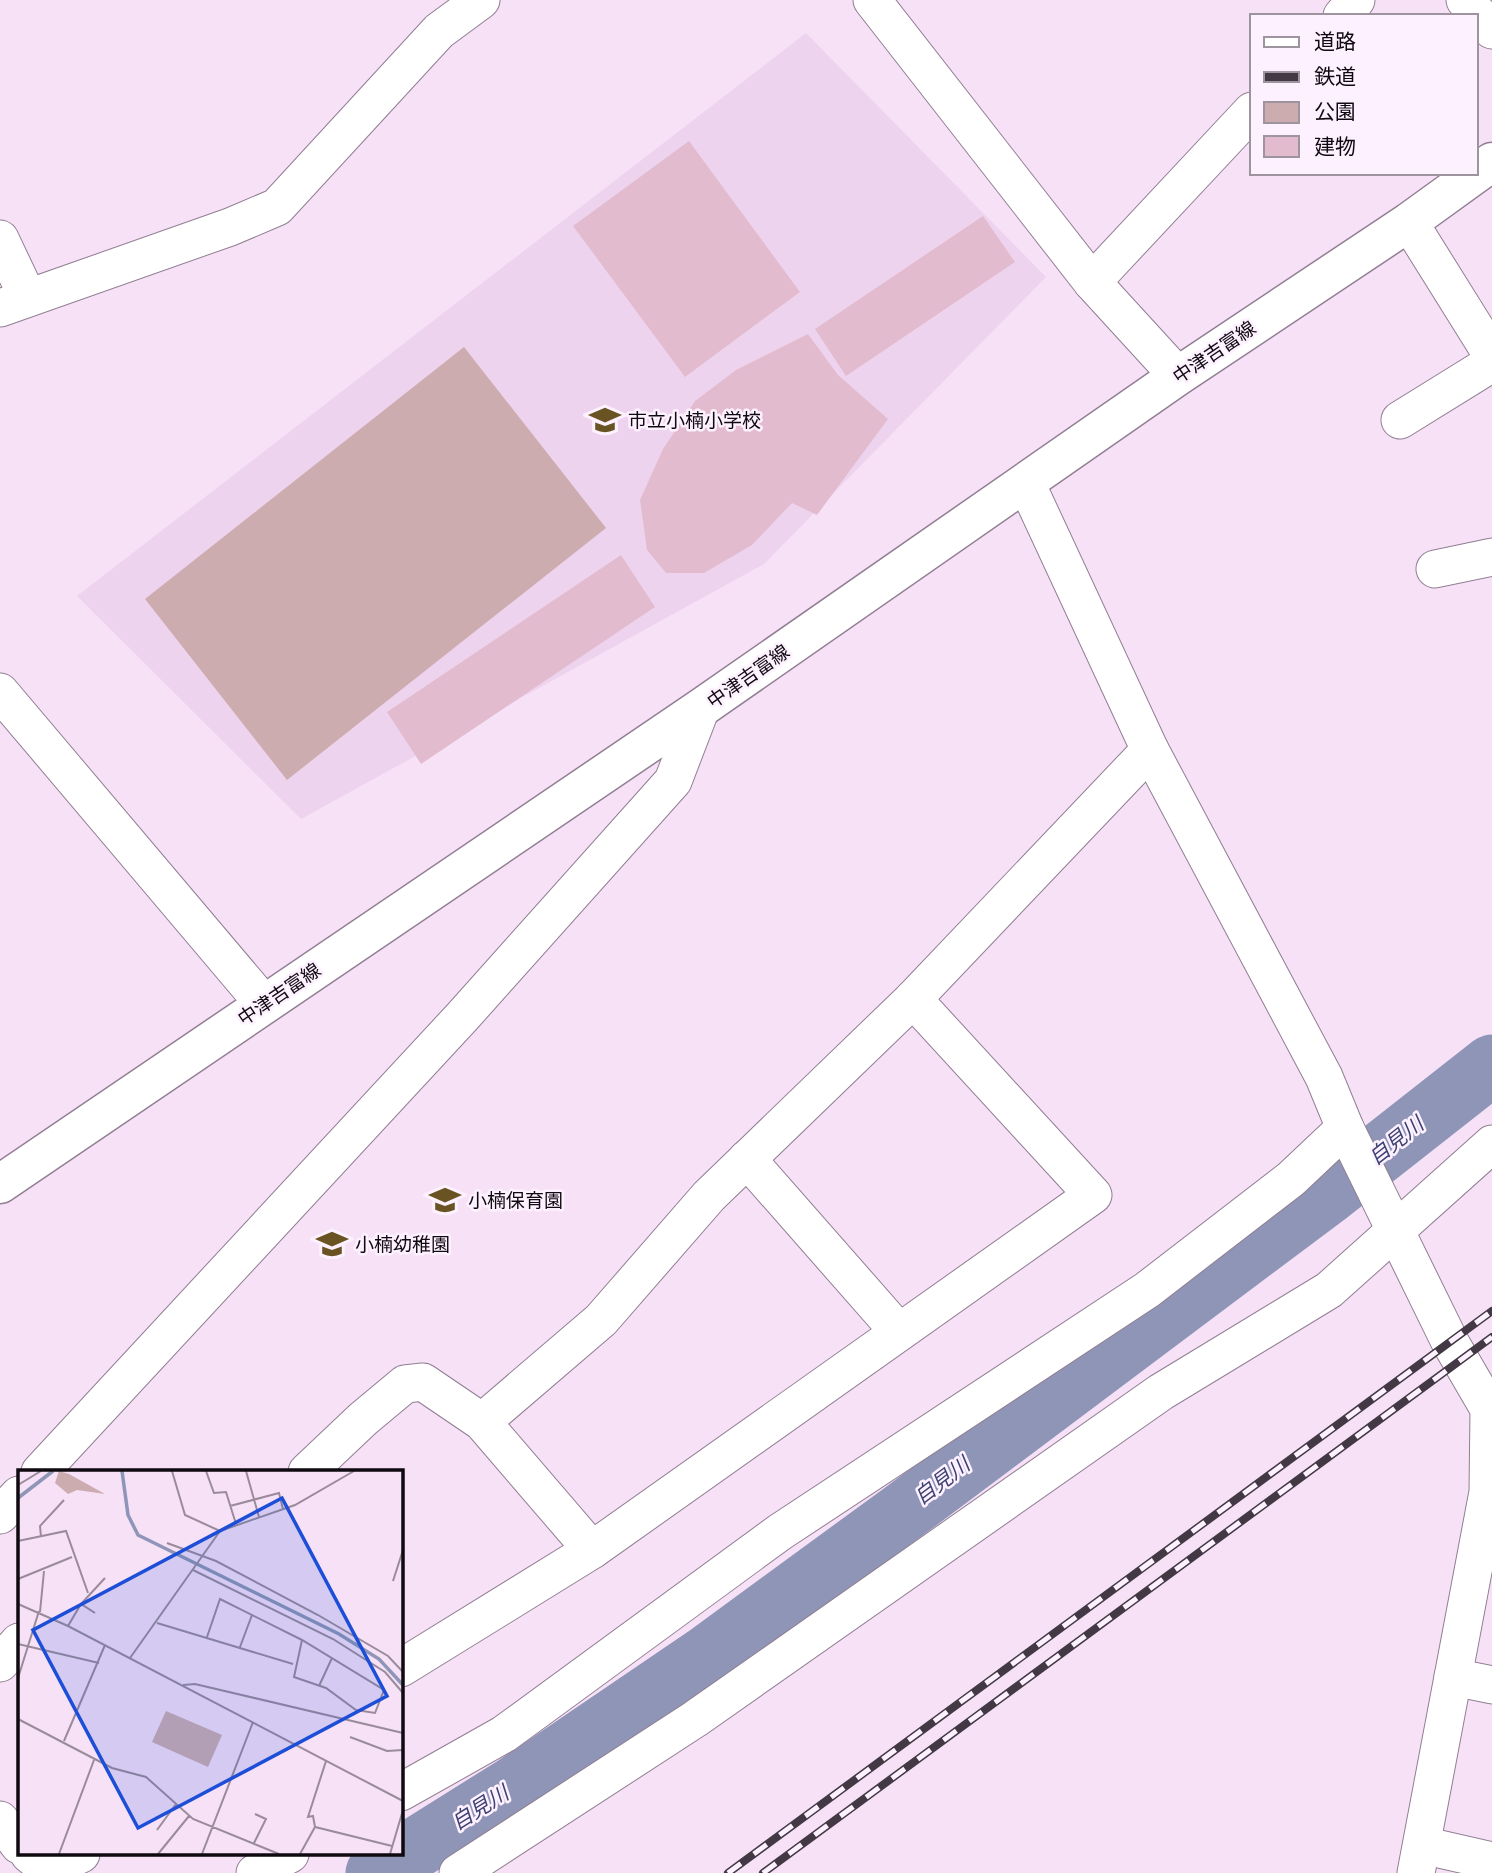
<svg xmlns="http://www.w3.org/2000/svg" width="1492" height="1873" viewBox="0 0 1492 1873" font-family="Roboto,'Noto Sans JP',sans-serif">
<rect width="100%" height="100%" fill="#f6e1f7"/>
<path fill="#eed3ef" d="M806,33L1046,277L764,564L301,819L77,596Z"/>
<path fill="#cdacaf" d="M464,347L606,528L287,780L145,599Z"/>
<g fill="none" stroke-linecap="round" stroke-linejoin="round">
<path stroke="#8e95b6" stroke-width="61" d="M376,1873L515,1786L705,1657L906,1510L1329,1193L1492,1065"/>
</g>
<g fill="#e2bcce">
<path d="M689,141L800,292L685,377L573,226Z"/>
<path d="M983,216L1015,262L846,376L815,329Z"/>
<path d="M808,334L838,375L888,419L817,515L792,503L752,545L704,573H666L647,550L640,500L663,449L695,401L736,370Z"/>
<path d="M621,555L655,607L421,764L387,712Z"/>
</g>
<g fill="none" stroke-linecap="round" stroke-linejoin="round">
<defs>
<g id="street">
<path d="M872,0L1092,282L1178,376"/>
<path d="M1465,0L1492,30"/>
<path d="M1342,16L1356,0"/>
<path d="M1409,222L1492,355"/>
<path d="M0,239L28,298"/>
<path d="M1092,282L1252,111"/>
<path d="M0,308L230,227L277,207L439,31L481,0"/>
<path d="M1400,420L1492,363"/>
<path d="M1026,483L1150,750L1324,1077L1345,1128L1450,1342L1489,1409L1488,1492L1416,1873"/>
<path d="M1435,569L1492,557"/>
<path d="M0,692L264,1004"/>
<path d="M747,1159L899,1332"/>
<path d="M482,1422L601,1320L709,1196L913,999L1150,750"/>
<path d="M40,1472L462,1017L673,781L701,708"/>
<path d="M307,1472L363,1419L405,1384L423,1382L482,1422L592,1550"/>
<path d="M0,1515L19,1495"/>
<path d="M0,1663L19,1642"/>
<path d="M401,1668L592,1550L1093,1195L913,999"/>
<path d="M1453,1677L1492,1685"/>
<path d="M401,1792L504,1734L780,1532L1147,1290L1291,1179L1345,1128"/>
<path d="M0,1820L19,1845"/>
<path d="M1422,1845L1492,1861"/>
<path d="M29,1854L48,1870L81,1854"/>
<path d="M255,1873L290,1854"/>
<path d="M458,1873L695,1719L1161,1392L1329,1290L1492,1144"/>
</g>
<path id="secondary" d="M0,1184L701,708L1178,376L1409,222L1492,162"/>
</defs>
<use href="#street" stroke="#917e92" stroke-width="39"/>
<use href="#secondary" stroke="#917e92" stroke-width="41"/>
<use href="#street" stroke="#fff" stroke-width="37"/>
<use href="#secondary" stroke="#fff" stroke-width="38"/>
<defs>
<g id="rail">
<path d="M728,1873L1492,1311"/>
<path d="M763,1873L1492,1337"/>
</g>
</defs>
<use href="#rail" stroke="#433944" stroke-width="8"/>
<use href="#rail" stroke="#fef1ff" stroke-width="5" stroke-dasharray="16" stroke-linecap="butt"/>
</g>
<defs>
<symbol id="school-bare" viewBox="-9 -9 18 18"><path d="M0-5L7-2L0 1L-7-2ZM-4 1L0 2.5L4 1V4Q0 6-4 4Z" fill="#6a5323" stroke="#fef1ff" stroke-width="2.5" paint-order="stroke"/></symbol>
</defs>
<g fill-rule="evenodd">
<use href="#school-bare" x="583" y="398" width="44" height="44"/>
<use href="#school-bare" x="423" y="1178" width="44" height="44"/>
<use href="#school-bare" x="310" y="1222" width="44" height="44"/>
</g>
<g text-anchor="middle" stroke-width="5" stroke-linejoin="round" paint-order="stroke">
<g font-size="19" fill="#0f0910" stroke="#fef1ff">
<text transform="translate(1214 352) rotate(-34)" y="7">中津吉富線</text>
<text transform="translate(748 676) rotate(-35)" y="7">中津吉富線</text>
<text transform="translate(279 994) rotate(-34)" y="7">中津吉富線</text>
</g>
<g font-size="19" fill="#0f0910" stroke="#fef1ff" text-anchor="start">
<text x="628" y="427">市立小楠小学校</text>
<text x="468" y="1207">小楠保育園</text>
<text x="355" y="1251">小楠幼稚園</text>
</g>
<g font-size="21" font-style="italic" fill="#3c4372" stroke="#fef1ff">
<text transform="translate(1396 1141) rotate(-38)" y="7">自見川</text>
<text transform="translate(942 1481) rotate(-37)" y="7">自見川</text>
<text transform="translate(480 1808) rotate(-32)" y="7">自見川</text>
</g>
</g>
<g transform="translate(18 1470)">
<rect width="385" height="385" fill="#f6e1f7"/>
<path d="M41,1L51,4L87,24L59,20L50,24L37,13ZM148,241L204,265L190,297L134,272Z" fill="#cdacaf"/>
<path fill="none" stroke="#8e95b6" stroke-width="3.5" d="M104,1L110,45L120,65L321,164L361,189L385,215M0,28L35,1"/>
<path fill="none" stroke="#9a8b9b" stroke-width="2" d="M154,1L167,45L202,61M188,1L196,23L208,22L218,54M228,1L241,47M0,15L23,1M212,36L261,23L265,39M23,67L22,56L46,30M0,71L48,61L70,123M149,73L198,91L300,145L370,186L385,202M175,100L315,169L367,202L385,223M0,109L54,87M375,111L385,80M0,134L50,156L385,331M63,134L87,108M22,142L26,101M139,153L275,194M50,156L63,134L77,143M189,167L202,129L284,170L366,220L357,243L338,240L308,218L276,207L284,170M0,174L81,193M222,177L234,145M112,188L202,61L277,35L336,1M0,208L21,141M165,215L177,214L385,263M301,216L314,188M0,249L94,298L128,307L175,349L261,384M332,267L369,281L385,280M46,271L87,175M297,357L295,346L290,347L308,291M139,360L158,334M236,373L248,349L237,344M41,384L76,290M140,384L171,346M184,384L235,252M282,384L297,357L374,376M372,384L385,340"/>
<path fill="#1d4ed8" fill-opacity="0.15" stroke="#1d4ed8" stroke-width="3.5" d="M264,28L369,226L120,358L15,160Z"/>
<rect width="385" height="385" fill="none" stroke="#0f0910" stroke-width="3.5"/>
</g>
<rect x="1250" y="14" width="228" height="161" fill="#fef1ff" stroke="#9e949f" stroke-width="2"/>
<rect x="1264" y="37" width="35" height="10" fill="#ffffff" stroke="#9e949f" stroke-width="2"/>
<text x="1314" y="49" font-size="21" fill="#0f0910">道路</text>
<rect x="1264" y="72" width="35" height="10" fill="#433944" stroke="#9e949f" stroke-width="2"/>
<text x="1314" y="84" font-size="21" fill="#0f0910">鉄道</text>
<rect x="1264" y="102" width="35" height="21" fill="#cdacaf" stroke="#9e949f" stroke-width="2"/>
<text x="1314" y="119" font-size="21" fill="#0f0910">公園</text>
<rect x="1264" y="136" width="35" height="21" fill="#e2bcce" stroke="#9e949f" stroke-width="2"/>
<text x="1314" y="154" font-size="21" fill="#0f0910">建物</text>
</svg>
